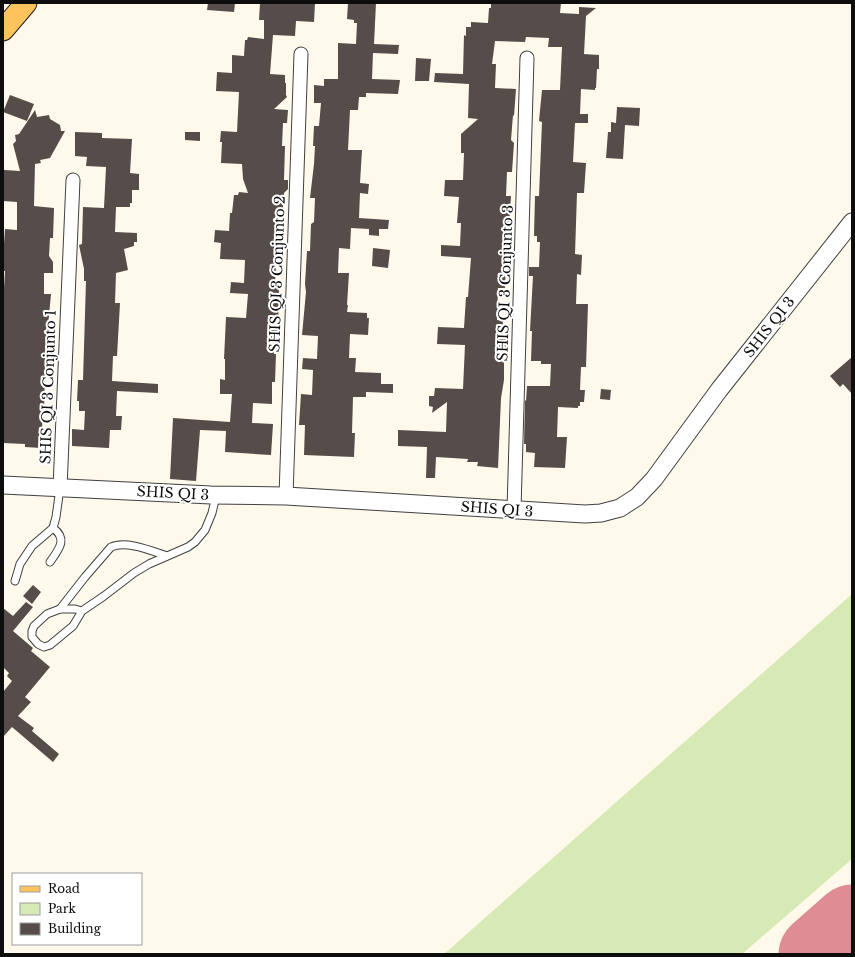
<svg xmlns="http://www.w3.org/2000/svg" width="855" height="957" viewBox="0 0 855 957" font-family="'Libre Baskerville',serif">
<rect width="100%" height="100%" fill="#fff9ec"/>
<path fill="#d7eab5" d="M852,594V859L742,954H444Z"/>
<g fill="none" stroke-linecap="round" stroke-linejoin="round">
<path stroke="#e08c94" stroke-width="79" d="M818,954L852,924"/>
</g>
<g fill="#564c49">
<path d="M208,3H235L234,12L207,10Z"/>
<path d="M260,3H315L314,22L296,21L295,36L273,35L270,74L285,75V83H286V95L287,97L274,109L288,110L287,123H283L282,146H285L284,180H288V189L284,193L283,208H279L275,284L279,285L278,335H275L274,354H276L275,382H272V404L253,403L252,423L273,424L271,455L225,452L226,431L200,430L196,481L170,479L173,418L230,422L232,394H220V379L225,380V359H224L226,317L246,318L248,294L230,293L231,282L244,283L245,260L220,259L221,243L214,242L215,230L229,231L230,213H232L234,195H238L239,192L248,193L243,179L242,164L221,163L222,142H220L221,131L237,132L239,92L216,91L217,72L232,73V55L244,56L245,40H247L248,37L264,39V20H259Z"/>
<path d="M348,3H376L374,44L399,45L398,54L373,53L372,79L400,80L398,94L366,93V97H359L358,110H350L348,150H362L360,183L369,184L368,194L360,193L359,218L389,220L388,229H379V236L369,235V229L351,228L350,249L339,248L338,273H349L347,305H348L347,312L367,313V318H369L368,335L350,334L349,358H356L355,372L381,373V384H393V393L366,392V397H353L352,433H355L354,457L304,455L305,425H299L301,394L312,395L313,370L302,369L303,358L317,359L318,336L302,335L306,292L305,284L307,251H310L311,224L314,222L315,198H310L314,164L315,146H313L314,126H319L321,103H314V85L324,86V79H338V43L356,44L357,23H354V20L347,19Z"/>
<path d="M491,3H561L560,13L579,14V7L596,8L586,16L584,54L599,55V69H597L596,88H595V90L581,89L580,114H588V123H575L573,162L586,163L584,193H577L575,254L582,255L581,275L577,274L576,304H588L586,367H581L580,390H585L584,402H580V406H578V408L558,407L557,437H567L565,468L534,467L535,453L526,452V444H524L525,400L526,401L527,386H550L551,364H541V361H531L532,331H530L533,276H529V267H539L540,242H537V236H534L535,196H539L542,122L539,121L542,90H560L562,47H548L549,38L526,37L525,42L495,41L492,64H496L495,88L516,89L514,116L513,115L511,140L514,143L512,172H507L506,196H511L509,225H507L505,288H498L497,320L503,321L502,333L508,335L507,351H504V380L501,398L498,468L477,466L478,462H467L468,459L436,457L435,478H426L427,447L398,446V430L446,432L447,402L432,413L433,407L429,406V396H434L435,388L463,389L465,345L437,344L438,327L464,328L466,297H468L471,258L441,256V245L460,246L461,223H457L459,197L444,196L445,180H463L464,153H461V134L478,119L468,118L469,84L434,82L435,73L463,74L464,35L466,36V27H471V22L488,23L489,8H491Z"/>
<path d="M416,58L431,59L429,81H415Z"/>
<path d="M10,95L34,104L27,121L3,112Z"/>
<path d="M617,107L640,108L639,126L625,125L623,159L606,158L608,132H611V122L616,123Z"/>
<path d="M35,110L37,117L49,115L50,119L60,125L61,131H65L50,158L40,160L41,163L35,164L34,206L54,208L53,238H50L49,256L53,262V273H44V294H51L47,337H46L44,410H43L41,448L25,447V444L3,443V305L5,271H3V259L5,229L17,230V202L3,201L4,170L20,171L13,144L16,141L15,135L19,134Z"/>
<path d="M75,132L102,133V138L132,139L130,173L139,174V190H132V203H130V207H116L115,232L137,233V242H134V246L124,249L128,270L116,273L115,303H120L117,356H113L112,381L158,384V393L117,391L116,416H122L121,430H110L109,448L72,446V429L84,430L85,411H79V401H77L78,380H83L86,281H84V269L79,245L82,244L83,207L104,208L106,167L86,166L87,157L75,156Z"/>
<path d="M185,132H200V141L185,140Z"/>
<path d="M373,248L390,250L388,268L372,266Z"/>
<path d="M852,357V394L843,384L840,387L830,376Z"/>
<path d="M601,389L611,390L610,400L600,399Z"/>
<path d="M33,585L41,592L32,604L23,596Z"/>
<path d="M26,602L33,607L13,631L33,648L31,651L50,667L25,697L31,702L18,716L34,728L32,731L59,754L53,762L12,727L3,737V692L12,681L7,676L9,673L3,667V608L13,616Z"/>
</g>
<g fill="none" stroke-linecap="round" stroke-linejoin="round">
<defs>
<g id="service">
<path d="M50,562C59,549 68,539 53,528"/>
<path d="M15,581L20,564L32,546L53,528L56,517L60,488"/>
<path d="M60,609L85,577L111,547C126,540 152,551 167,556"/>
<path d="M82,611L75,609H60L47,614L34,626L32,631V637L38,644L44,647L50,645L73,626L82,611L104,596L134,573L149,564L188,547L195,542L205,530L212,513L216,496"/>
</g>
<g id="minor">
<path d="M60,488L73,180"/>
<path d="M286,496L301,54"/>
<path d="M514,510L527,58"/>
</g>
<path id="tertiary" d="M3,485L211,495L286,496L585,514L601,513L620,508L637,497L654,479L719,390L852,222"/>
<path id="primary" d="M3,30L26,3"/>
</defs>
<use href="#service" stroke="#404040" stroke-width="9"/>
<use href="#minor" stroke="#404040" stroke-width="15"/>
<use href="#tertiary" stroke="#404040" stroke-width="19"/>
<use href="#primary" stroke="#1e1e1e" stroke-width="23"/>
<use href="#service" stroke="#fff" stroke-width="7"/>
<use href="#minor" stroke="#fff" stroke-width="13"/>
<use href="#tertiary" stroke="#fff" stroke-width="17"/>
<use href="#primary" stroke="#fdc45e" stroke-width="21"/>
</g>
<g text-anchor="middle" stroke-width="4" stroke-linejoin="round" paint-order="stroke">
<g font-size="14" fill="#0d0d0d" stroke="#fff">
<text transform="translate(277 274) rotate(-88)" y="5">SHIS QI 3 Conjunto 2</text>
<text transform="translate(505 283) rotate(-88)" y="5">SHIS QI 3 Conjunto 3</text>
<text transform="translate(769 327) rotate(-52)" y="5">SHIS QI 3</text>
<text transform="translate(48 387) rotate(-88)" y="5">SHIS QI 3 Conjunto 1</text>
<text transform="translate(173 493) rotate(3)" y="5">SHIS QI 3</text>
<text transform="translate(497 509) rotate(4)" y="5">SHIS QI 3</text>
</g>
</g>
<rect width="855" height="957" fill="none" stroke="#0d0d0d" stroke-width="8"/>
<rect x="12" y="873" width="130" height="72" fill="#ffffff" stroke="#9e9e9e"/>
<rect x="20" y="886" width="20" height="6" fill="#fdc45e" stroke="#9e9e9e"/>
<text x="48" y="893" font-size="12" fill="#0d0d0d">Road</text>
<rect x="20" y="903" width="20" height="12" fill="#d7eab5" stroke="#9e9e9e"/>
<text x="48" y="913" font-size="12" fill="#0d0d0d">Park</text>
<rect x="20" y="923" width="20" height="12" fill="#564c49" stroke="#9e9e9e"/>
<text x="48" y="933" font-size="12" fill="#0d0d0d">Building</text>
</svg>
